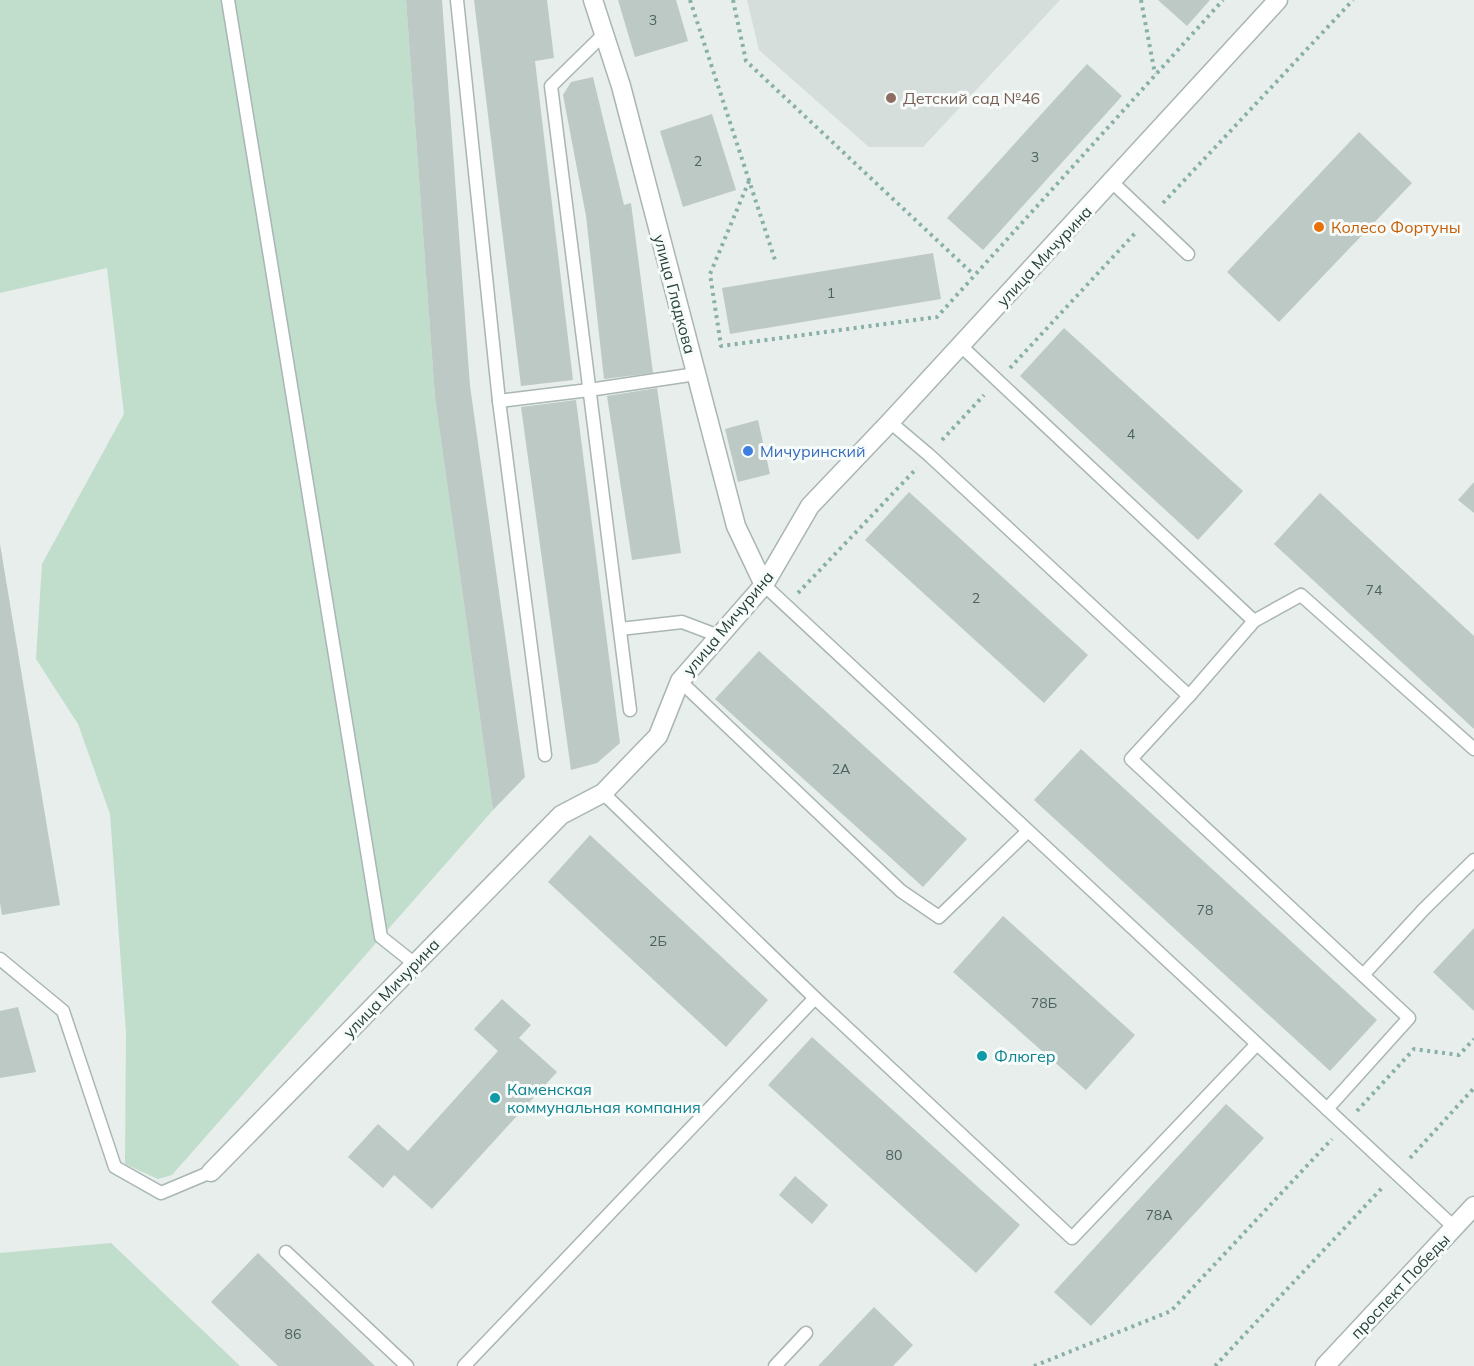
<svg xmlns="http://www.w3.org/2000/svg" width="1474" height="1366" viewBox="0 0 1474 1366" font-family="Mulish,sans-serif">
<rect width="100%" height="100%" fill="#e7eeec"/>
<path fill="#d5dedb" d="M747,0H1060L923,147H869L759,50Z"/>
<g fill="#c1ddcc">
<path d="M0,0H406L435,397L493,810L172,1175L158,1179L125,1164L126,1032L110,814L78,724L36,659L42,564L124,414L107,268L0,293Z"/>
<path d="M111,1243L240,1366H0V1253Z"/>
</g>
<g fill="#bcc9c5">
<path d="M406,0H442L470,386L525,777L493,810L435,397Z"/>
<path d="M474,0H547L554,58L535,61L573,380L521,386Z"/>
<path d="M618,0H676L688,41L635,57Z"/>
<path d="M1158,0H1210L1187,26Z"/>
<path d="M1087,64L1122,96L983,250L947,218Z"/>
<path d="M593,77L624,205L631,203L653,373L604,379L586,216L563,95L571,82Z"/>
<path d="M712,114L736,190L683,207L660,131Z"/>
<path d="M1359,132L1412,183L1279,322L1227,272Z"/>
<path d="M933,253L941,299L730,334L722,288Z"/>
<path d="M1064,328L1243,491L1198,540L1020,376Z"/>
<path d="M657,388L681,553L632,560L607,396Z"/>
<path d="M576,400L620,743L597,763L571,770L521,407Z"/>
<path d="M758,420L770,474L738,482L725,429Z"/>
<path d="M1474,482V513L1458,500Z"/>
<path d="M909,492L1088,655L1044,703L865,540Z"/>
<path d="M1320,493L1474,636V729L1274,544Z"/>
<path d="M0,544L60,905L2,915L0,903Z"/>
<path d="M759,651L967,839L923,887L715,699Z"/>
<path d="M1081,749L1377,1020L1330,1071L1034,800Z"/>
<path d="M590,835L768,1000L726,1047L548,882Z"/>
<path d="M1003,916L1135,1035L1086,1090L953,972Z"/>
<path d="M1474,928V1011L1433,972Z"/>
<path d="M502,999L531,1025L519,1038L557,1072L432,1209L394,1175L383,1188L348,1157L378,1124L408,1151L498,1051L474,1029Z"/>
<path d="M18,1007L36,1072L0,1078V1011Z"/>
<path d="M812,1037L1020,1225L976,1273L768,1085Z"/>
<path d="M1226,1104L1264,1138L1091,1326L1054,1292Z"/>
<path d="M795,1176L828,1205L812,1224L779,1195Z"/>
<path d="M258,1253L375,1366H278L211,1302Z"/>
<path d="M874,1307L913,1345L893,1366H818Z"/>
</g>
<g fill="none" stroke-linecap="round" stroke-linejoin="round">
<defs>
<g id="service">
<path d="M228,0L381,937L415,964"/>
<path d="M457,0L499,401L545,755"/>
<path d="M604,34L551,86L630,710"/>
<path d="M1112,182L1188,254"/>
<path d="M961,346L1254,621"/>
<path d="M499,401L589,390L696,374"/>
<path d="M890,422L929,455L1189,696L1131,759L1409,1018L1327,1109"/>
<path d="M764,585L1455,1228"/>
<path d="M620,629L682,622L719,636"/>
<path d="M680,681L901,891L939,917L1028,831"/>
<path d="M1189,696L1254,621L1301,595L1474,749"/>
<path d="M603,793L815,998L1072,1238L1257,1044"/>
<path d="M0,959L63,1011L115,1167L161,1193L211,1172"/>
<path d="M1363,975L1424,909L1474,860"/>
<path d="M286,1252L407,1366"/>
<path d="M464,1366L815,998"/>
<path d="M775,1366L806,1333"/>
</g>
<g id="minor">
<path d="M593,0L621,86L736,526L764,585"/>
<path d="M211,1172L561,815L603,793L658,736L680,681L764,585L810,506L890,422L1278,0"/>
</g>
<path id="tertiary" d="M1325,1366L1474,1206"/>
</defs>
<use href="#service" stroke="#a9b6b4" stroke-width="15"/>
<use href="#minor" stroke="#a9b6b4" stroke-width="21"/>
<use href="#tertiary" stroke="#a9b6b4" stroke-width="21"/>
<g stroke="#89b0a8" stroke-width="4" stroke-dasharray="3 4.5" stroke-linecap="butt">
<path d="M690,0L776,263"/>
<path d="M733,0L746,61L974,275"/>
<path d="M1141,0L1155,74"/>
<path d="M749,181L710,274L721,346L937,317L1223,0"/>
<path d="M1163,203L1353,0"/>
<path d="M1010,368L1137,231"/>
<path d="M942,440L984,395"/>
<path d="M798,593L917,468"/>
<path d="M1357,1111L1414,1049L1459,1055L1474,1039"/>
<path d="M1410,1158L1474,1088"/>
<path d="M1034,1366L1171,1311L1332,1139"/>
<path d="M1215,1366L1382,1188"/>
</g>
<use href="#service" stroke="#fff" stroke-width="12"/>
<use href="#minor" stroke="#fff" stroke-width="18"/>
<use href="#tertiary" stroke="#fff" stroke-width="18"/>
</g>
<circle fill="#8d6e63" stroke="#f7fbf9" stroke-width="2" cx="891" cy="98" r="6"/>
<circle fill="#e8710a" stroke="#f7fbf9" stroke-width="2" cx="1319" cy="227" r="6"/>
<circle fill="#3f7fe0" stroke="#f7fbf9" stroke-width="2" cx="748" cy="451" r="6"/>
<g fill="#0f9aa8" stroke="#f7fbf9" stroke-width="2">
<circle cx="982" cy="1056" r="6"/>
<circle cx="495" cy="1098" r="6"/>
</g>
<g text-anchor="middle" stroke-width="6" stroke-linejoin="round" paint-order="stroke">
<g font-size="14" fill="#4c625e">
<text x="653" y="25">3</text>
<text x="1035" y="162">3</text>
<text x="698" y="166">2</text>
<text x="831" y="298">1</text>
<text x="1131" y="439">4</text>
<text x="1374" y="595">74</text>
<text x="976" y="603">2</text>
<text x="841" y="774">2А</text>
<text x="1205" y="915">78</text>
<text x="658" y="946">2Б</text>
<text x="1044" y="1008">78Б</text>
<text x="894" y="1160">80</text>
<text x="1159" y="1220">78А</text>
<text x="293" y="1339">86</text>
</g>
<g font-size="16" fill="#785e54" stroke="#f7fbf9" text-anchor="start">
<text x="903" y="104">Детский сад №46</text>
</g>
<g font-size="16" fill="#c56008" stroke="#f7fbf9" text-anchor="start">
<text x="1331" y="233">Колесо Фортуны</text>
</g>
<g font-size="16" fill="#26403c" stroke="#f7fbf9">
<text transform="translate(1044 256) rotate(-47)" y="6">улица Мичурина</text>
<text transform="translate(675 294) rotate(75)" y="6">улица Гладкова</text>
<text transform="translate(728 623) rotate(-50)" y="6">улица Мичурина</text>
<text transform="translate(391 988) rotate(-46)" y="6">улица Мичурина</text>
<text transform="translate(1400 1286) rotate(-47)" y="6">проспект Победы</text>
</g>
<g font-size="16" fill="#366cbe" stroke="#f7fbf9" text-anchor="start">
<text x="760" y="457">Мичуринский</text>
</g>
<g font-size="16" fill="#0d838f" stroke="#f7fbf9" text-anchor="start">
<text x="994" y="1062">Флюгер</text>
<text x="507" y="1095">Каменская<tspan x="507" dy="18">коммунальная компания</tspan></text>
</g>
</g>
</svg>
